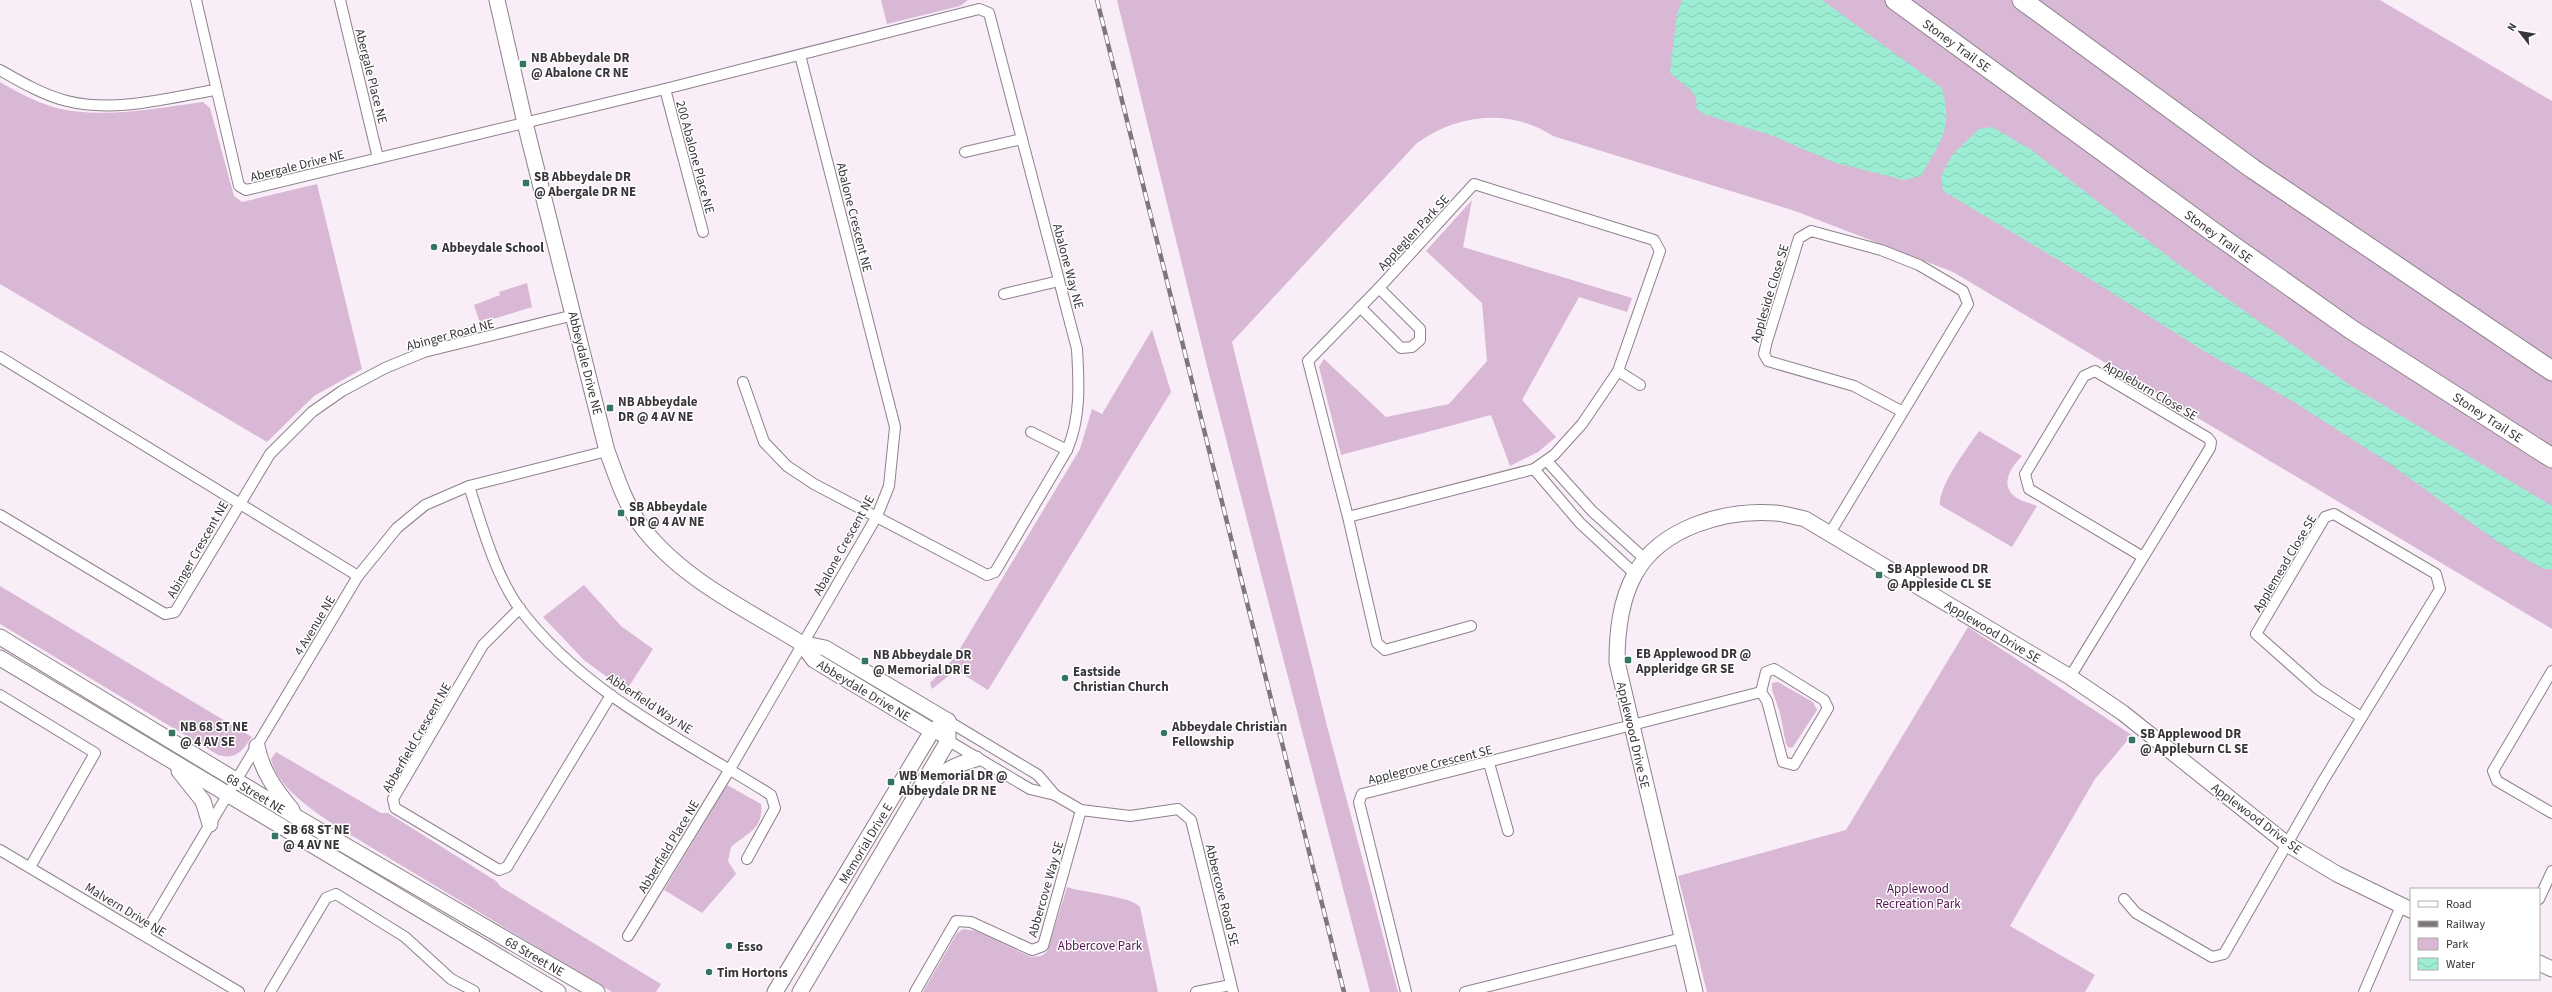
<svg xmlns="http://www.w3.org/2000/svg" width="2552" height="992" viewBox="0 0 2552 992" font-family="'Source Sans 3',sans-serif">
<defs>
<pattern id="water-waves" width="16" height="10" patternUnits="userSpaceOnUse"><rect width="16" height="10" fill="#9cedd3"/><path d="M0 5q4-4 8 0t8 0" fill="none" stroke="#87ccb6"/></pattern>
</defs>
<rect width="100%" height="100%" fill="#f9edf8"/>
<g fill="#d9b8d6">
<path d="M881,0H968L960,6L887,24Z"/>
<path d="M1117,0H2380L2552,101V629L1953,272L1795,211L1553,136C1509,108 1458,114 1417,143L1232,342L1327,726L1398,992H1370L1207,366Z"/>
<path d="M0,82C17,92 34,101 53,107C101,120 155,108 203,102L210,108L234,196L242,202L317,184L362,369L314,396L267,442L0,284Z"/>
<path d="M1472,200L1463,247L1632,298L1627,312L1579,297L1522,400L1556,437L1538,452L1510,466L1491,415L1341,455L1319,367L1324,359L1386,417L1449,404L1487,361L1482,303L1426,251Z"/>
<path d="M527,283L532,307L480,323L474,305L500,295L499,292Z"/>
<path d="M1152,330L1171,392L988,690L956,670L932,689L930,683L955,657L1080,449L1092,409L1102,414Z"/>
<path d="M1979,431L2022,456C2011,467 1998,486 2017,498C2023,502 2031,503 2037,506L2012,547L1940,505C1938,486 1968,447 1979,431Z"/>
<path d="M584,585L621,626L653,649L626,691L584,660L543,617Z"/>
<path d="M0,586L252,737C242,751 236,760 218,755L0,624Z"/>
<path d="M1968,627L2132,735L2095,779L2010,926L2095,975L2085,992H1707L1678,876L1846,830Z"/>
<path d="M1778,682L1813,702L1817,710L1793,747L1789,748L1786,744L1780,713L1772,690V683Z"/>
<path d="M276,752L381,813H388L496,881L501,887L661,984L656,992H612L364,843C335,825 278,794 271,759Z"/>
<path d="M727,785L761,804C764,829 747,833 731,847L728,861L736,874L702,913L664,890Z"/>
<path d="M1067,887C1084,893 1131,896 1140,907L1158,992H923L957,933L963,929L976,931L1031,957L1041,956L1047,952Z"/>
</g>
<g fill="url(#water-waves)">
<path d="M1682,0H1822L1942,88C1953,131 1941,139 1921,176L1904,180L1836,163L1773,136L1704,114L1696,108C1700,89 1680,85 1670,72L1677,15Z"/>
<path d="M1992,127L2030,149L2178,264L2348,384L2552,506V569H2543L2502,545L2386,461L2294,402L2204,351L2092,280L1943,191L1941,176L1952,155L1979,129Z"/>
</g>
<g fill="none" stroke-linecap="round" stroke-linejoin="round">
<defs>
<g id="street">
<path d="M196,0L239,186L246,190L665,89L979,9L989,13L1077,349C1079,383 1081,418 1067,450L995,572L987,575L814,484L787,466L764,442L743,382"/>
<path d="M340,0L378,158"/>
<path d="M0,70C21,82 43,95 67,101C115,113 168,98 215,90"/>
<path d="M665,89L703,232"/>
<path d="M965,152L1022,139"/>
<path d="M1004,294L1059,281"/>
<path d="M1360,307L1401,348L1412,347L1420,340V329L1379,288"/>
<path d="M0,357L358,576"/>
<path d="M1618,371L1640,385"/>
<path d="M1031,432L1067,450"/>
<path d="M1547,461L1592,511L1646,560"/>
<path d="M1534,469L1580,523L1635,574"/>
<path d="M469,486C482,526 495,575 520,609C583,693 684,740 771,795L775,808L747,859"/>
<path d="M0,515L165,614L175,612L270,454L312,412L342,391L385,368L424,352L574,315"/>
<path d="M1348,517L1534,469L1554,455L1582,424L1618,371L1660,251L1654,240L1474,184L1379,288L1308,361L1348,517L1377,643L1385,650L1471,626"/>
<path d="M1830,533L1968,304L1963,291L1919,265L1881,250L1811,231L1799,238L1767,341L1764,354L1768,361L1854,386L1903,412"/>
<path d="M520,608L483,645L393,799L395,808L499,870L507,867L611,695"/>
<path d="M1774,669L1824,700L1828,708L1794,765L1783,762L1767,701L1761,692L1766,672Z"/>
<path d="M2552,671L2493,771L2497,781L2552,813"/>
<path d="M2070,677L2210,448L2211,442L2208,438L2095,371L2084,376L2025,474L2029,489L2143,557"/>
<path d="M0,695L95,753L30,867"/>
<path d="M948,721L1038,775L1055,795L1081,810L1130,816L1178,809L1191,820L1233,992"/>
<path d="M932,731L1030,789L1055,795"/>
<path d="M1489,763L1508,831"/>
<path d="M0,850L239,992"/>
<path d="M2124,899L2136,913L2212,957L2224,954L2323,781L2440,589L2436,574L2334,514L2325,517L2256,634L2318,689L2361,717"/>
<path d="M2539,899L2552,871"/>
<path d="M144,935L358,576L397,528L425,505L469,486L607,451"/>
<path d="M628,936L730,769L877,516L889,486L895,427L800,55"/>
<path d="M270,992L326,898L336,894L405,937L451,979L474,991"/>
<path d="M915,992L956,921L971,922L1032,950L1043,946L1081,810"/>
<path d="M1196,992L1231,985"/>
<path d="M1406,992L1359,802L1362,794L1761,692"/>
<path d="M1465,992L1682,938"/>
<path d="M2364,992L2401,906"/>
</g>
<g id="secondary">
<path d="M497,0L525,123L607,451C616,475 624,501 639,523C679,578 744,608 801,643L814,660L932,731"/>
<path d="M0,637L298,818L597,992"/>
<path d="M801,643L825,648L948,721"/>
<path d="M0,658L558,992"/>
<path d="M257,746C262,772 276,790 292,810"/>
<path d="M179,771L203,801L210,824"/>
<path d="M926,786C941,772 956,764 976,759"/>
<path d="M2539,963L2552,969"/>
<path d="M775,992L932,731L948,721"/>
<path d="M800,992L948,741V721"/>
<path d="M1695,992L1617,662C1617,632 1620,601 1635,574C1661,527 1726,509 1776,513C1786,514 1796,517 1805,519L2070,677L2123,713L2287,844L2337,874L2411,910"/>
</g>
<g id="highway">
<path d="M1895,0L2212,231L2352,330L2552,458"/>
<path d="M2022,0L2253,169L2552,371"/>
</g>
</defs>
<use href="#street" stroke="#8c818b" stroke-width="12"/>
<use href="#secondary" stroke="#8c818b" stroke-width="17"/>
<use href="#highway" stroke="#8c818b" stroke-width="21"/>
<use href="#street" stroke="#fff" stroke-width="10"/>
<use href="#secondary" stroke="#fff" stroke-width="15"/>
<use href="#highway" stroke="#fff" stroke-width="19"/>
<defs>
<path id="rail" d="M1097,0L1344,992"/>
</defs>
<use href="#rail" stroke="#7d767c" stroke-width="4.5"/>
<use href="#rail" stroke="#fff" stroke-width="3" stroke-dasharray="9" stroke-linecap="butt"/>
</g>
<g fill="#357462" stroke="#fff" stroke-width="1.5">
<rect x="519" y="60" width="8" height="8" rx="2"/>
<rect x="522" y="179" width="8" height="8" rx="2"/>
<circle cx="434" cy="247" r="4"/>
<rect x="606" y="404" width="8" height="8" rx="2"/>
<rect x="617" y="509" width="8" height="8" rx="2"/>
<rect x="1875" y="571" width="8" height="8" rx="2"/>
<rect x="1624" y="656" width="8" height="8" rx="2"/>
<rect x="861" y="657" width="8" height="8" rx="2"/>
<circle cx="1065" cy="678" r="4"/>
<rect x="168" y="729" width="8" height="8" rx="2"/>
<circle cx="1164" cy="733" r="4"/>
<rect x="2128" y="736" width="8" height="8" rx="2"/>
<rect x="887" y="778" width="8" height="8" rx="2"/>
<rect x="271" y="832" width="8" height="8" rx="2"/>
<circle cx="729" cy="946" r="4"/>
<circle cx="709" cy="972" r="4"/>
</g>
<g text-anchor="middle" stroke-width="3" stroke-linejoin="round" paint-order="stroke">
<g font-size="13" fill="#383438" stroke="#fff">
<text transform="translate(1957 45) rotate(36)" y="5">Stoney Trail SE</text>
<text transform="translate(372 76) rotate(76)" y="5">Abergale Place NE</text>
<text transform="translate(696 157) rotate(75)" y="5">200 Abalone Place NE</text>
<text transform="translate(297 165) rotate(-14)" y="5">Abergale Drive NE</text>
<text transform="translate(855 217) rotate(76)" y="5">Abalone Crescent NE</text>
<text transform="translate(1413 232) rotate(-47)" y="5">Appleglen Park SE</text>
<text transform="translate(2219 236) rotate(36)" y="5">Stoney Trail SE</text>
<text transform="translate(1069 266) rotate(75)" y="5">Abalone Way NE</text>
<text transform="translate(1769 293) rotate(-73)" y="5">Appleside Close SE</text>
<text transform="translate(450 334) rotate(-15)" y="5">Abinger Road NE</text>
<text transform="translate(586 363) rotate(76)" y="5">Abbeydale Drive NE</text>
<text transform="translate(2151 390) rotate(30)" y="5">Appleburn Close SE</text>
<text transform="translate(2488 417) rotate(33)" y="5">Stoney Trail SE</text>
<text transform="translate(843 545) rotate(-61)" y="5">Abalone Crescent NE</text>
<text transform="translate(197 549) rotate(-60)" y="5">Abinger Crescent NE</text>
<text transform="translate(2284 563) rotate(-59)" y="5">Applemead Close SE</text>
<text transform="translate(314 625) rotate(-59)" y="5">4 Avenue NE</text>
<text transform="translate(1993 631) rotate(31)" y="5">Applewood Drive SE</text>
<text transform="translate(864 690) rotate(31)" y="5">Abbeydale Drive NE</text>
<text transform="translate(650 703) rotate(33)" y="5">Abberfield Way NE</text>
<text transform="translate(1634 735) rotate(77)" y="5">Applewood Drive SE</text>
<text transform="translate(416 737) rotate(-60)" y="5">Abberfield Crescent NE</text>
<text transform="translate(1430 764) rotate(-14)" y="5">Applegrove Crescent SE</text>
<text transform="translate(256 793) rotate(31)" y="5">68 Street NE</text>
<text transform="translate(2257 818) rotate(37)" y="5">Applewood Drive SE</text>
<text transform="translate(865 843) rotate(-59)" y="5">Memorial Drive E</text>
<text transform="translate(668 846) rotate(-59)" y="5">Abberfield Place NE</text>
<text transform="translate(1045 889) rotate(-74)" y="5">Abbercove Way SE</text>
<text transform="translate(1223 895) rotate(76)" y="5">Abbercove Road SE</text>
<text transform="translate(126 909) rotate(31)" y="5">Malvern Drive NE</text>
<text transform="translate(535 956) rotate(30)" y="5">68 Street NE</text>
</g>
<g font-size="13" font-weight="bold" fill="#383438" stroke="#fff" text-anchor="start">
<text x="531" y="62">NB Abbeydale DR<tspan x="531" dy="15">@ Abalone CR NE</tspan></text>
<text x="534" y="181">SB Abbeydale DR<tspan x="534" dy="15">@ Abergale DR NE</tspan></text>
<text x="442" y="252">Abbeydale School</text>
<text x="618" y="406">NB Abbeydale<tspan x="618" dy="15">DR @ 4 AV NE</tspan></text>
<text x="629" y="511">SB Abbeydale<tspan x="629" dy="15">DR @ 4 AV NE</tspan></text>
<text x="1887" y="573">SB Applewood DR<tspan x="1887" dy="15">@ Appleside CL SE</tspan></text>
<text x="1636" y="658">EB Applewood DR @<tspan x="1636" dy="15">Appleridge GR SE</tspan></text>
<text x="873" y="659">NB Abbeydale DR<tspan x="873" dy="15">@ Memorial DR E</tspan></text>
<text x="1073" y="676">Eastside<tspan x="1073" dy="15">Christian Church</tspan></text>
<text x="180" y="731">NB 68 ST NE<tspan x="180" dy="15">@ 4 AV SE</tspan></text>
<text x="1172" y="731">Abbeydale Christian<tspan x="1172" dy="15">Fellowship</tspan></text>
<text x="2140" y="738">SB Applewood DR<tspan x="2140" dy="15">@ Appleburn CL SE</tspan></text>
<text x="899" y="780">WB Memorial DR @<tspan x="899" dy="15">Abbeydale DR NE</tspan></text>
<text x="283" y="834">SB 68 ST NE<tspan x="283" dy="15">@ 4 AV NE</tspan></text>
<text x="737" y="951">Esso</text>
<text x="717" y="977">Tim Hortons</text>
</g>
<g font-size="13" fill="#521550" stroke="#fff">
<text x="1918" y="893">Applewood<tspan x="1918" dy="15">Recreation Park</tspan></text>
<text x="1100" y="950">Abbercove Park</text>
</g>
</g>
<rect x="2410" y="888" width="130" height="92" fill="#ffffff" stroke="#afaeaf"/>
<rect x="2418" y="901" width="20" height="6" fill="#ffffff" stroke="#afaeaf"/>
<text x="2446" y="908" font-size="12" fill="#383438">Road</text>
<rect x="2418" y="921" width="20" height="6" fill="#7d767c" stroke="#afaeaf"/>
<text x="2446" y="928" font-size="12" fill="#383438">Railway</text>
<rect x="2418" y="938" width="20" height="12" fill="#d9b8d6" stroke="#afaeaf"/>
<text x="2446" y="948" font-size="12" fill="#383438">Park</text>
<rect x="2418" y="958" width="20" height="12" fill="url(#water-waves)" stroke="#afaeaf"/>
<text x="2446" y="968" font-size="12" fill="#383438">Water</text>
<g transform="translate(2520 32) rotate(301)" stroke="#ffffff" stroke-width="3" paint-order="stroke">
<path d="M0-3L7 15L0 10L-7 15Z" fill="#383438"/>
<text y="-6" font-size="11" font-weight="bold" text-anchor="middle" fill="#383438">N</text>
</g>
</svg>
